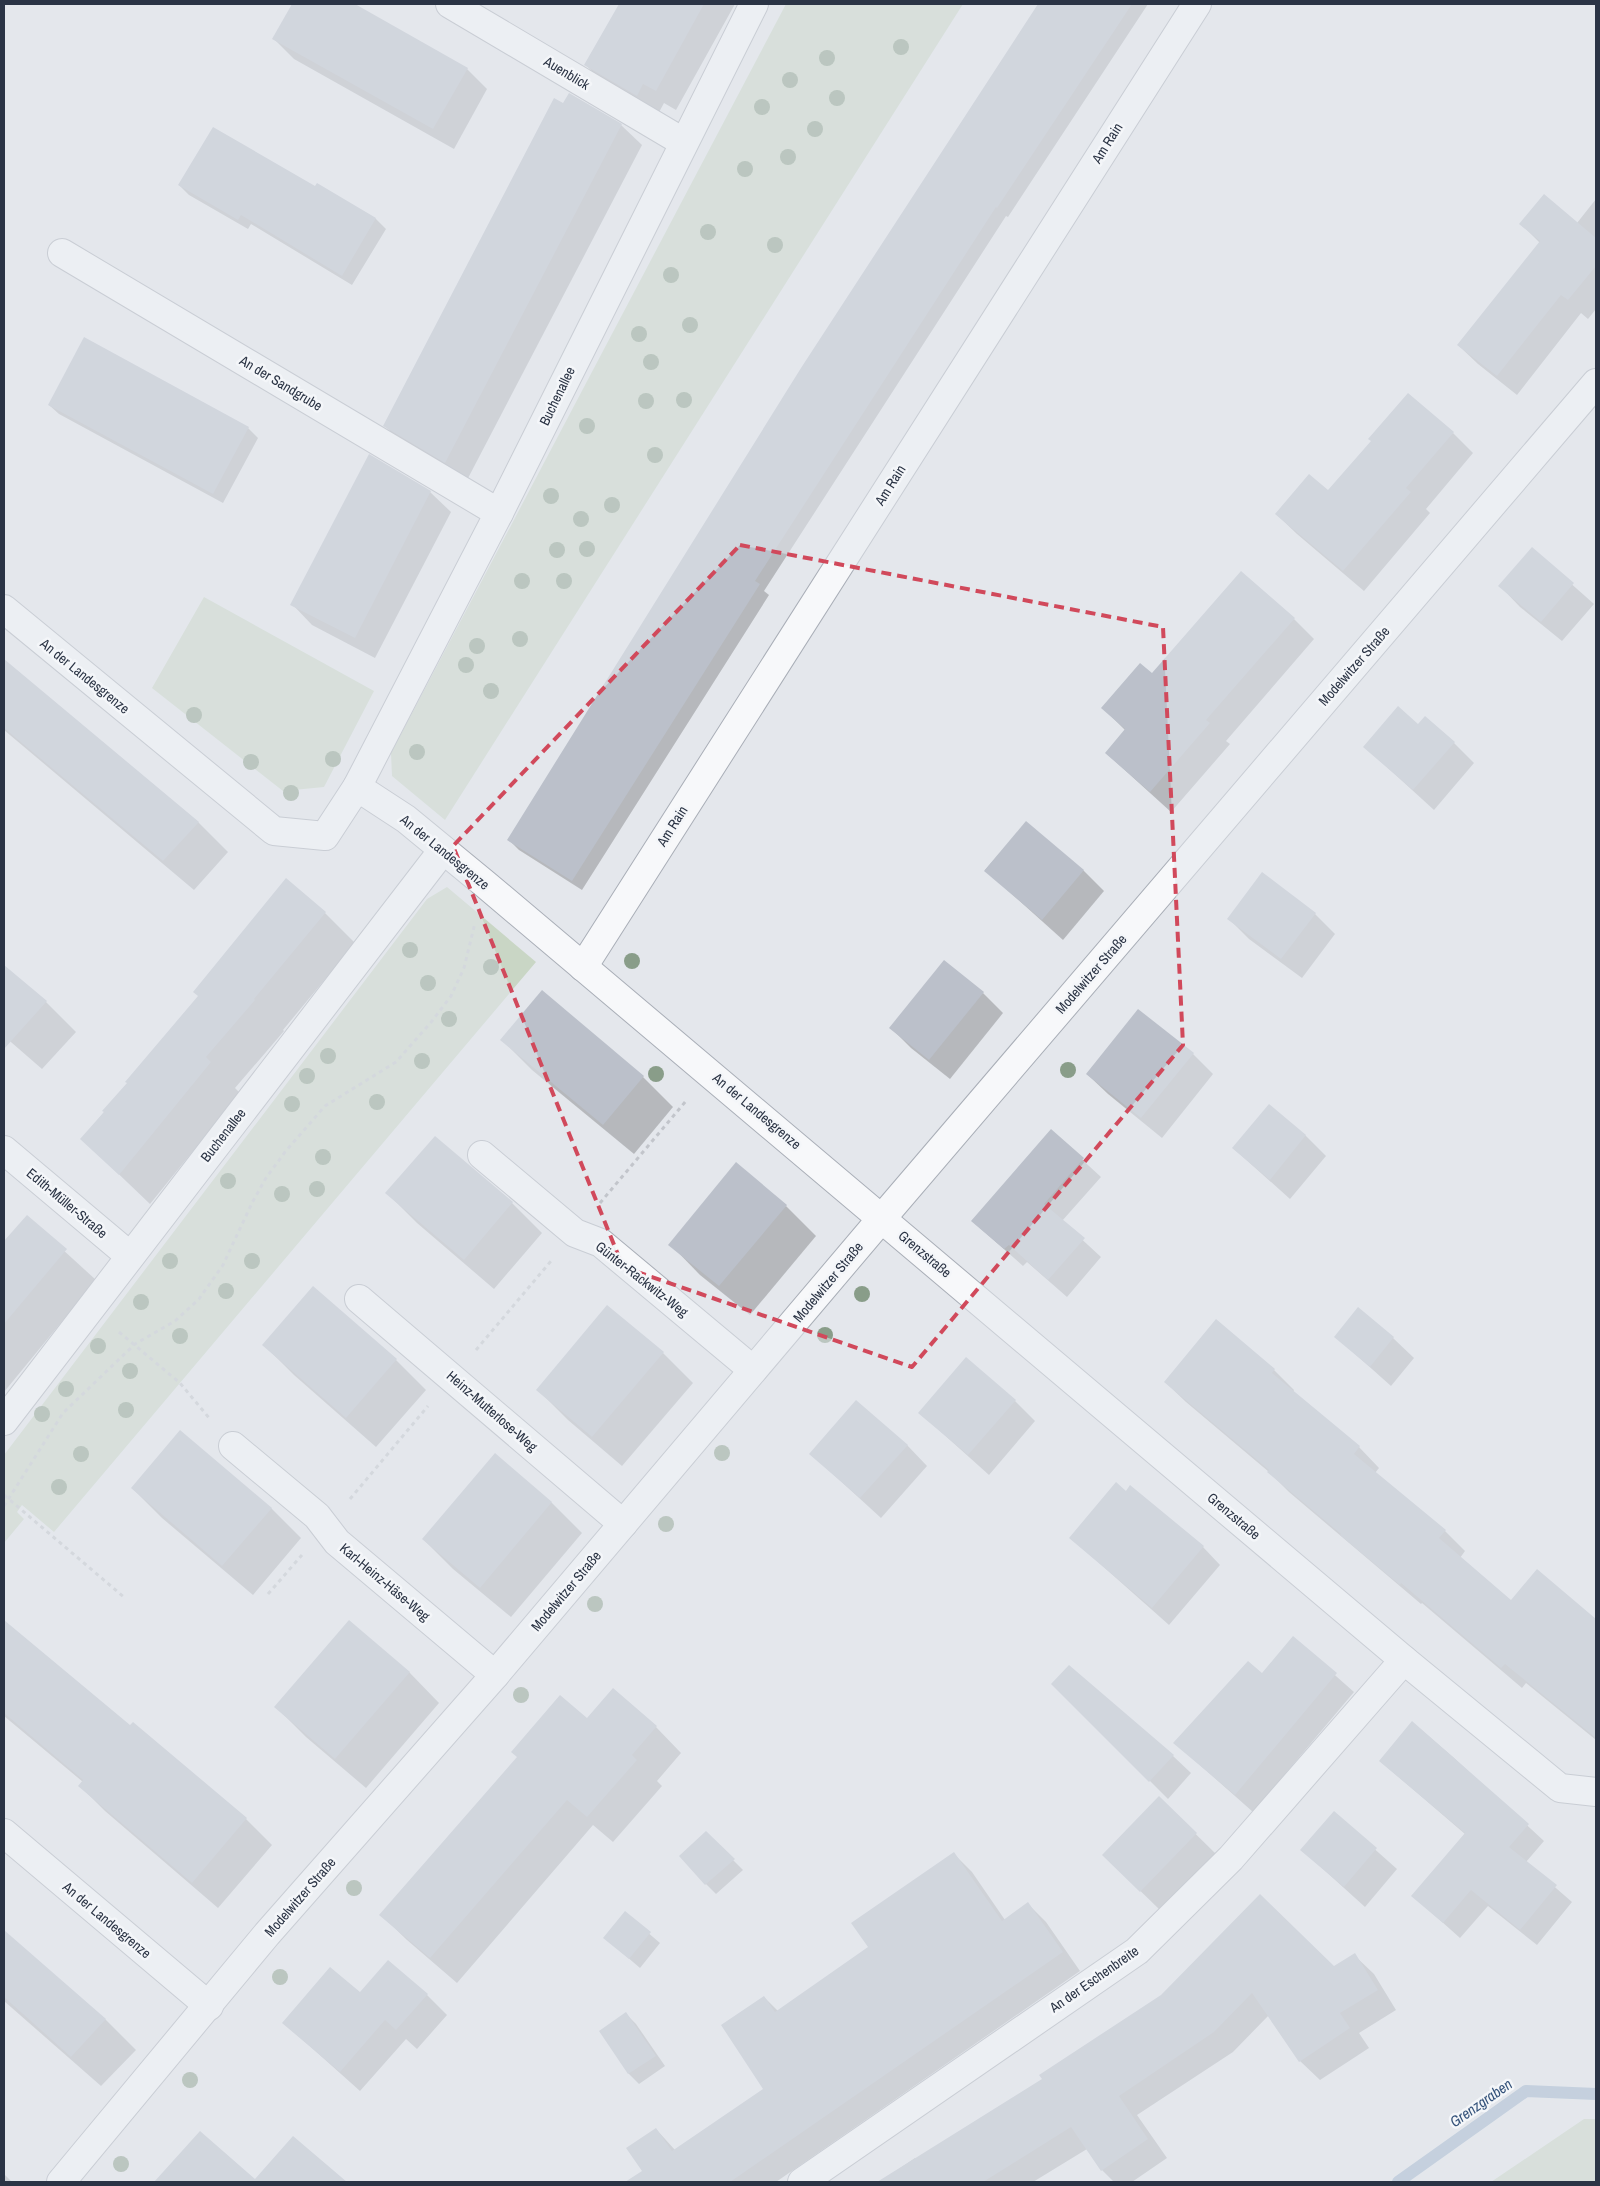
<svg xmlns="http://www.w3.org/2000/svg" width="1600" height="2186" viewBox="0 0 1600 2186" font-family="'Archivo Narrow',sans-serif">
<rect width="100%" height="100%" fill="#e4e7ec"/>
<g fill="#c9d6c5">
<path d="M786,4H963L445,820L392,776L391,753Z"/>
<path d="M204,597L374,691L324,787L283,791L152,688Z"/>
<path d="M447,887L536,962L54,1532L22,1505L17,1512L24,1519L4,1543V1455L427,899Z"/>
<path d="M1584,2119H1596V2182H1491Z"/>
</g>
<g fill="#0003">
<path d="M293,4H352L467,69L487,89L454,149L294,59L274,39Z"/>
<path d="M620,4H735L676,110L664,103L657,116L606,86L586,65Z"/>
<path d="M1039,4H1148L1008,217L1006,216L764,591L769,595L582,890L519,850L509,840Z"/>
<path d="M621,125L642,145L466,482L405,446L385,426Z"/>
<path d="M179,185L315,188L376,219L386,229L352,285L251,224L248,229L189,195Z"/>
<path d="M1596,199V309L1588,319L1581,313L1517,395L1478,364L1458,345L1540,243L1521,224L1577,223Z"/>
<path d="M85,339L248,428L258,438L223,503L59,414L49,405Z"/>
<path d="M1453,433L1473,453L1426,509L1430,513L1364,591L1297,534L1276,514L1328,492Z"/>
<path d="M430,492L451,512L375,658L312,625L292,604Z"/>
<path d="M1532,549L1594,604L1562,641L1520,607L1500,586Z"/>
<path d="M1294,619L1314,639L1226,741L1230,744L1171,812L1106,753L1126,731L1103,708L1152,675Z"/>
<path d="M4,660L198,822L228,852L194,890L4,730Z"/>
<path d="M1418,725L1454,743L1474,763L1434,810L1365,747Z"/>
<path d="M1026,823L1084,871L1104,891L1063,940L985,870Z"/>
<path d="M286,880L325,913L355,943L283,1030L284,1031L235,1088L240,1093L150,1204L82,1139L199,996Z"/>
<path d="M1315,914L1335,934L1302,978L1249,939L1229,919Z"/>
<path d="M4,966L46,1002L76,1032L42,1069L4,1036Z"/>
<path d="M983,993L1003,1013L950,1079L911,1048L891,1028Z"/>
<path d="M502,1040L643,1077L673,1107L634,1154L532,1070Z"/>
<path d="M1193,1054L1213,1074L1162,1138L1108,1094L1087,1074Z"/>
<path d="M1269,1106L1306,1136L1326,1156L1290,1199L1233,1148Z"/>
<path d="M1051,1131L1101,1177L1062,1221L1101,1257L1067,1297L1027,1262L1023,1266L972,1221Z"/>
<path d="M435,1137L512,1203L542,1233L494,1289L417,1223L387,1193Z"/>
<path d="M786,1206L816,1236L750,1315L700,1275L670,1244Z"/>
<path d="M27,1217L96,1280L4,1392V1245Z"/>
<path d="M1336,1337L1393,1338L1414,1358L1391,1386Z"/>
<path d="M264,1345L396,1360L426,1390L376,1447L294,1375Z"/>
<path d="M663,1353L693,1383L622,1466L568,1420L538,1390Z"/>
<path d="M1274,1370L1294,1390L1293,1392L1359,1447L1379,1468L1375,1473L1445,1531L1465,1551L1460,1558L1511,1602L1537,1571L1596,1621V1740L1526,1683L1522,1688L1422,1603L1421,1604L1289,1492L1269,1472L1186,1402L1165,1382Z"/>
<path d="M1015,1401L1035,1421L989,1475L920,1413Z"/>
<path d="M907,1445L927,1466L881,1518L811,1454Z"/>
<path d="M495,1455L552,1503L582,1533L511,1617L453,1569L423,1539Z"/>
<path d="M1131,1487L1203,1547L1220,1565L1169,1625L1071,1538Z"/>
<path d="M132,1488L271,1508L301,1538L253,1595L162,1518Z"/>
<path d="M4,1621L130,1727L133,1724L246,1819L272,1845L218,1908L105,1811L80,1786L83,1782L4,1716Z"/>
<path d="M1293,1638L1354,1692L1253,1812L1175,1743L1262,1675Z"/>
<path d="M409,1672L439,1703L366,1788L306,1737L276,1707Z"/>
<path d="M1053,1684L1173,1756L1191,1773L1168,1799Z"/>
<path d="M587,1720L656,1727L681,1753L657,1781L662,1786L613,1842L593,1825L457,1983L407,1940L381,1915Z"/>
<path d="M1412,1722L1453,1757L1544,1841L1526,1862L1572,1902L1537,1945L1488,1906L1460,1938L1413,1896L1465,1834L1380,1761Z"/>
<path d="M1159,1798L1216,1854L1161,1911L1124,1875Z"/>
<path d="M1334,1813L1397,1869L1365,1907L1302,1850Z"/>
<path d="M706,1833L743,1870L716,1894L706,1884Z"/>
<path d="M954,1854L972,1872L1005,1920L1028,1904L1046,1922L1080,1971L776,2182H630L644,2172L656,2129L675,2150L765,2089L764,1997L778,2011L870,1948Z"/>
<path d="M625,1913L660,1943L640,1968L605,1938Z"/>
<path d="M4,1932L106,2020L136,2050L101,2086L4,2001Z"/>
<path d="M1354,1955L1374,1974L1396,2010L1359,2033L1369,2048L1320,2080L1300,2061L1269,2015L1233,2052L1137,2115L1167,2158L1132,2182H1114L1102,2170L1087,2149L1033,2182H880L915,2158L916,2159L1043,2080L1162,1996L1333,1968Z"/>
<path d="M360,1994L427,1995L447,2015L417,2049L406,2039L360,2091L284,2023Z"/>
<path d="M626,2014L636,2024L665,2066L639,2084L629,2074L600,2031Z"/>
<path d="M263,2171L340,2177L345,2182H274Z"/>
<path d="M4,2174L12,2182H4Z"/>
<path d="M253,2179L256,2182H156Z"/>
</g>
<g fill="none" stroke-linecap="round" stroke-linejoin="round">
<path stroke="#9fb4cc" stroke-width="12" d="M1398,2182L1526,2091L1596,2094"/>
</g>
<g fill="#bbc0ca">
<path d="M292,4H355L468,68L433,129L272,39Z"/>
<path d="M619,4H704L656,91L643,84L637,96L584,65Z"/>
<path d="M1038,4H1132L997,208L996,207L755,581L760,584L572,881L507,840L801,368Z"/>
<path d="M569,93L622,124L445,463L383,426L554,98L563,103Z"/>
<path d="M213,127L315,186L317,183L376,218L342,276L241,215L238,220L178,185Z"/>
<path d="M1544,194L1596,238V266L1568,300L1561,295L1497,376L1457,345L1540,241L1519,224Z"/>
<path d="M84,337L249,427L213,494L48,405Z"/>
<path d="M1408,393L1454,432L1406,488L1411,492L1343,571L1275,514L1309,474L1328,490L1371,441L1368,439Z"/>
<path d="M369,454L431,491L355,638L290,605Z"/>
<path d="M1532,547L1574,583L1541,622L1498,586Z"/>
<path d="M1241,571L1295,618L1206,720L1210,723L1150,792L1105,753L1125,729L1101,708L1140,663L1152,673Z"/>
<path d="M4,659L199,822L163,861L4,728Z"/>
<path d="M1398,706L1418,724L1425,716L1455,742L1413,790L1363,747Z"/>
<path d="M1026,821L1084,870L1042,920L984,871Z"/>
<path d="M1262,872L1316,913L1281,959L1227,919Z"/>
<path d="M286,878L326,912L254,999L255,1000L206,1057L211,1062L119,1175L80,1139L104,1112L102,1111L127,1083L125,1082L198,996L193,992Z"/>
<path d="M944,960L984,992L929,1060L889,1028Z"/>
<path d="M4,965L47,1001L4,1049Z"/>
<path d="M542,990L644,1076L603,1125L500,1040Z"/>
<path d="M1138,1009L1194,1053L1141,1118L1086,1074Z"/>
<path d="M1269,1104L1306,1135L1270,1180L1232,1148Z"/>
<path d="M1051,1129L1084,1158L1044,1204L1085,1238L1048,1280L1009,1245L1004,1249L971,1221Z"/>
<path d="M435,1136L513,1202L464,1260L385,1193Z"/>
<path d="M736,1162L787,1205L719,1286L668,1245Z"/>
<path d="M27,1215L67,1249L4,1324V1241Z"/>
<path d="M313,1286L397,1359L346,1418L262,1345Z"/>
<path d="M607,1305L664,1352L592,1437L536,1390Z"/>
<path d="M1358,1307L1394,1337L1370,1367L1334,1337Z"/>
<path d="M1216,1319L1275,1369L1272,1373L1360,1446L1354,1454L1446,1530L1439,1538L1511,1600L1537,1569L1596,1619V1738L1505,1664L1501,1668L1401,1583L1400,1585L1340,1535L1341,1534L1267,1472L1269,1470L1164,1382Z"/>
<path d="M966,1357L1016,1400L968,1455L918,1413Z"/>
<path d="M856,1400L908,1445L860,1498L809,1454Z"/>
<path d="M180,1430L272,1508L222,1566L131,1488Z"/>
<path d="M495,1453L552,1502L480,1588L422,1539Z"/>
<path d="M1116,1482L1126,1491L1130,1485L1204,1546L1152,1608L1069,1538Z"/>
<path d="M4,1620L130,1725L133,1722L247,1818L192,1883L78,1786L83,1780L4,1713Z"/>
<path d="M349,1620L410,1672L335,1759L274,1707Z"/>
<path d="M1293,1636L1337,1673L1235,1795L1173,1743L1248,1661L1262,1673Z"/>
<path d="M1069,1665L1174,1755L1149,1782L1051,1684Z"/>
<path d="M613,1688L657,1726L632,1755L637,1760L587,1817L567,1800L430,1958L379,1915L517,1757L511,1752L560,1695L587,1718Z"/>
<path d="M1412,1721L1529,1824L1509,1847L1557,1885L1520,1930L1471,1890L1443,1923L1411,1896L1465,1833L1379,1761Z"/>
<path d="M1159,1796L1197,1833L1140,1892L1102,1855Z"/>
<path d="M1334,1811L1377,1848L1344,1887L1300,1850Z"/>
<path d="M706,1831L735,1859L705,1885L679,1856Z"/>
<path d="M954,1852L1002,1921L1028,1902L1063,1952L730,2182H625L642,2171L626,2148L656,2128L672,2151L763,2089L721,2025L764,1996L775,2012L868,1947L851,1923Z"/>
<path d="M1260,1894L1334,1966L1355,1953L1378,1990L1340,2013L1350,2028L1299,2062L1252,1993L1214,2032L1119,2096L1148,2139L1101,2171L1071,2127L983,2182H877L1042,2079L1039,2075L1161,1995Z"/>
<path d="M625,1911L651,1932L629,1959L603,1938Z"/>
<path d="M4,1930L106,2019L71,2057L4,1997Z"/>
<path d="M388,1960L428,1994L396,2030L385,2020L340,2072L282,2023L330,1967L360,1992Z"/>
<path d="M626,2012L656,2056L628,2074L599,2031Z"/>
<path d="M200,2131L255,2179L293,2136L347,2182H154Z"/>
</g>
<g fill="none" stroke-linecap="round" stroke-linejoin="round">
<defs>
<g id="minor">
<path d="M450,4L683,142"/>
<path d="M62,253L499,513"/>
<path d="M4,609L274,831L325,836L357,787L499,513L754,4"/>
<path d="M357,787L406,819L485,884L1404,1660L1560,1788L1596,1792"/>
<path d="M583,967L1197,4"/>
<path d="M4,1150L130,1256"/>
<path d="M482,1155L575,1233L601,1243L753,1370"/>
<path d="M359,1299L623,1524"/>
<path d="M4,1421L443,850"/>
<path d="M233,1446L317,1516L337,1542L495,1675"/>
<path d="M4,1833L209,2006"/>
<path d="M61,2182L267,1934L495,1675L882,1218L1596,383"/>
<path d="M802,2182L1137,1951L1231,1858L1404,1660"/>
</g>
</defs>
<use href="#minor" stroke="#a9aeb7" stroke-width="30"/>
<g stroke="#c2c5cb" stroke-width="3" stroke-dasharray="4 4" stroke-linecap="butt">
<path d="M600,1203L686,1101"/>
<path d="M119,1332L180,1383L210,1419"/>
<path d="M476,1350L551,1261"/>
<path d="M4,1495L125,1598"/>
<path d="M350,1499L428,1406"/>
<path d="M4,1506L63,1413L135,1344L175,1321L199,1299L223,1265L252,1203L266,1178L285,1152L325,1106L396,1062L432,1021L451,996L464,968L475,923"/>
<path d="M268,1594L302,1555"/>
</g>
<use href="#minor" stroke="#f7f8fa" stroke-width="28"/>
</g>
<g fill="#899d89">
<circle cx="901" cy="47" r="8"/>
<circle cx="827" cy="58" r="8"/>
<circle cx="790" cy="80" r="8"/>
<circle cx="837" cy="98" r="8"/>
<circle cx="762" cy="107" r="8"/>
<circle cx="815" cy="129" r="8"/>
<circle cx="788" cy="157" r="8"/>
<circle cx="745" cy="169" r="8"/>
<circle cx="708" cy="232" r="8"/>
<circle cx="775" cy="245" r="8"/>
<circle cx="671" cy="275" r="8"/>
<circle cx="690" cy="325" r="8"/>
<circle cx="639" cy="334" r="8"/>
<circle cx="651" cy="362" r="8"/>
<circle cx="684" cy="400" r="8"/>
<circle cx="646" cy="401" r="8"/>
<circle cx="587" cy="426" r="8"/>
<circle cx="655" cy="455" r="8"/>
<circle cx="551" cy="496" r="8"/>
<circle cx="612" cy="505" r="8"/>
<circle cx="581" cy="519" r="8"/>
<circle cx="587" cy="549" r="8"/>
<circle cx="557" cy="550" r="8"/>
<circle cx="522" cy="581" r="8"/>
<circle cx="564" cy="581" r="8"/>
<circle cx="520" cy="639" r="8"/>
<circle cx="477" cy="646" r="8"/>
<circle cx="466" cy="665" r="8"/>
<circle cx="491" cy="691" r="8"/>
<circle cx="194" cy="715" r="8"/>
<circle cx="417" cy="752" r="8"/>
<circle cx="333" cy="759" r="8"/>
<circle cx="251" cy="762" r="8"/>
<circle cx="291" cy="793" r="8"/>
<circle cx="410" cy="950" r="8"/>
<circle cx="632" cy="961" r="8"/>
<circle cx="491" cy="967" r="8"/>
<circle cx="428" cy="983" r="8"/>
<circle cx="449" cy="1019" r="8"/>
<circle cx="328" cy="1056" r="8"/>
<circle cx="422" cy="1061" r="8"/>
<circle cx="1068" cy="1070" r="8"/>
<circle cx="656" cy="1074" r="8"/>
<circle cx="307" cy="1076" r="8"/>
<circle cx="377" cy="1102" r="8"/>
<circle cx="292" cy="1104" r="8"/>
<circle cx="323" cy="1157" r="8"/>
<circle cx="228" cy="1181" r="8"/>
<circle cx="317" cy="1189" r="8"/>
<circle cx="282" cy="1194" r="8"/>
<circle cx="170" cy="1261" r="8"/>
<circle cx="252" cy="1261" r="8"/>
<circle cx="226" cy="1291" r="8"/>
<circle cx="862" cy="1294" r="8"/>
<circle cx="141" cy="1302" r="8"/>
<circle cx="825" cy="1335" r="8"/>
<circle cx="180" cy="1336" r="8"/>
<circle cx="98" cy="1346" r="8"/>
<circle cx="130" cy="1371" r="8"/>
<circle cx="66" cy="1389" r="8"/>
<circle cx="126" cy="1410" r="8"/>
<circle cx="42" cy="1414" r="8"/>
<circle cx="722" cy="1453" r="8"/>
<circle cx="81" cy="1454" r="8"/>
<circle cx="59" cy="1487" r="8"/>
<circle cx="666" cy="1524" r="8"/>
<circle cx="595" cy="1604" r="8"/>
<circle cx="521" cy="1695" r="8"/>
<circle cx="354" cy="1888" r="8"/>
<circle cx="280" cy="1977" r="8"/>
<circle cx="190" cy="2080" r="8"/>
<circle cx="121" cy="2164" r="8"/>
</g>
<path d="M0 0H1600V2186H0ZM740,545L1163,627L1183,1045L912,1367L623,1267L453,846Z" fill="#e4e7ec" fill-opacity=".55" fill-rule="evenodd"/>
<path fill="none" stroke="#d1495b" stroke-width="4" stroke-dasharray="10 6" stroke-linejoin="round" d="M740,545L1163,627L1183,1045L912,1367L623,1267L453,846Z"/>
<g text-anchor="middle" stroke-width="5" stroke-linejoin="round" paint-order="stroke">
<g font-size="14" fill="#2b3445" stroke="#f4f6f9">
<text transform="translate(567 73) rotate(31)" y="5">Auenblick</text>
<text transform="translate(1107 143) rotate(-58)" y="5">Am Rain</text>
<text transform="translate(281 383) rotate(31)" y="5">An der Sandgrube</text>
<text transform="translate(557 396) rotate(-64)" y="5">Buchenallee</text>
<text transform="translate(890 485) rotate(-58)" y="5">Am Rain</text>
<text transform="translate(1354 666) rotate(-49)" y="5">Modelwitzer Straße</text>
<text transform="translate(85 676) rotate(39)" y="5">An der Landesgrenze</text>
<text transform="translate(672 826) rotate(-58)" y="5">Am Rain</text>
<text transform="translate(445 852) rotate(39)" y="5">An der Landesgrenze</text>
<text transform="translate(1091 974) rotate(-49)" y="5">Modelwitzer Straße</text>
<text transform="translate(757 1111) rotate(40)" y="5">An der Landesgrenze</text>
<text transform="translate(223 1135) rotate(-52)" y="5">Buchenallee</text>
<text transform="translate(67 1203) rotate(40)" y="5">Edith-Müller-Straße</text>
<text transform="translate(925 1254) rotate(40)" y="5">Grenzstraße</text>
<text transform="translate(642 1279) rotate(38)" y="5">Günter-Rackwitz-Weg</text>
<text transform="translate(828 1282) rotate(-50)" y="5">Modelwitzer Straße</text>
<text transform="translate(492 1411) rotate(41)" y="5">Heinz-Mutterlose-Weg</text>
<text transform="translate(1234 1516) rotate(40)" y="5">Grenzstraße</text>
<text transform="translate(385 1582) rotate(40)" y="5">Karl-Heinz-Häse-Weg</text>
<text transform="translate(566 1591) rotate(-50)" y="5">Modelwitzer Straße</text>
<text transform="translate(300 1897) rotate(-49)" y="5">Modelwitzer Straße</text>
<text transform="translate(107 1920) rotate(40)" y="5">An der Landesgrenze</text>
<text transform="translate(1094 1979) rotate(-35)" y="5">An der Eschenbreite</text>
</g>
<g font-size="15" font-style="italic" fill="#34527a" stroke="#f4f6f9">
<text transform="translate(1481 2103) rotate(-35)" y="5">Grenzgraben</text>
</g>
</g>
<rect width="1600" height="2186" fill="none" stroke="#2b3445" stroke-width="10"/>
</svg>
